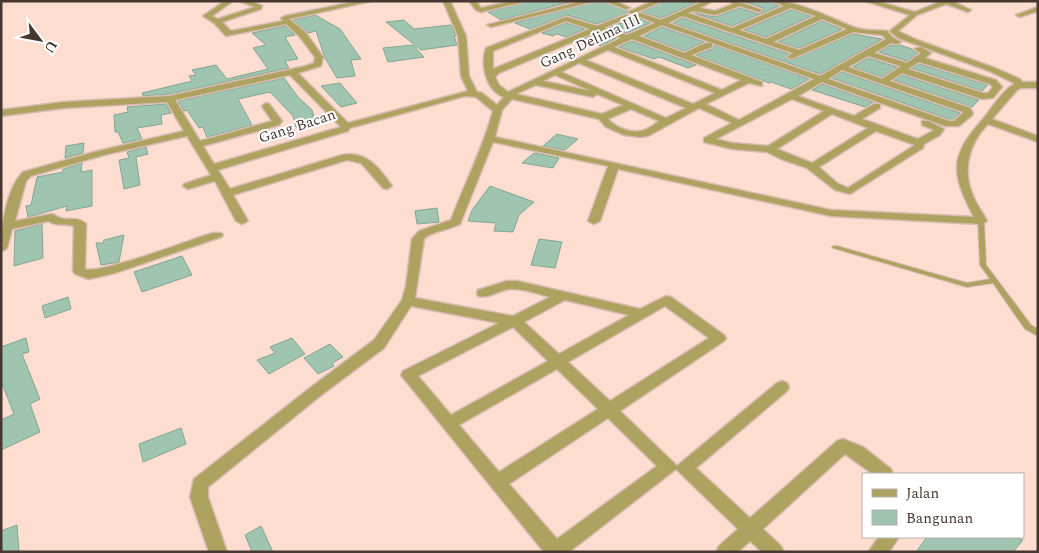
<svg xmlns="http://www.w3.org/2000/svg" width="1039" height="553" viewBox="0 0 1039 553" font-family="Spectral,serif">
<rect width="100%" height="100%" fill="#feddd1"/>
<g fill="#9fc5b0" stroke="#81a692">
<path d="M529,1H573L501,20L488,12Z"/>
<path d="M597,1H603L627,10V13L597,24L567,15L530,29L515,23Z"/>
<path d="M665,1H699L661,18L642,12Z"/>
<path d="M743,1H770L779,6L732,26L694,13L715,17L740,8L758,14L764,10L763,8Z"/>
<path d="M791,10L811,16L766,37L744,30Z"/>
<path d="M315,15L340,29L361,59L351,60L355,76L337,78L325,58L316,31L308,33L293,20Z"/>
<path d="M631,15L650,23L627,33L609,28L630,19Z"/>
<path d="M682,18L789,54L785,58L790,61L853,34L882,39L820,74L673,23Z"/>
<path d="M404,20L414,29L451,25L456,36H454L457,45L421,50L386,22Z"/>
<path d="M822,21L842,29L799,48L778,42Z"/>
<path d="M566,23L585,29L566,37L557,34L553,36L542,33Z"/>
<path d="M285,26L295,35L285,37L298,59L285,61L289,68L170,94L143,96L142,93L192,81L189,76L196,75L192,70L216,65L227,79L268,69L253,48L266,45L252,33Z"/>
<path d="M662,27L704,42L684,51L644,36Z"/>
<path d="M598,33L616,38L601,46L594,43L588,45L579,41Z"/>
<path d="M632,41L696,65L688,68L659,57L654,59L619,47Z"/>
<path d="M413,45L424,57L388,62L383,48Z"/>
<path d="M714,45L809,79L791,89L771,82L769,83L696,55L713,49Z"/>
<path d="M891,45H900L912,49L918,53L907,61L879,52Z"/>
<path d="M868,58L897,67L882,77L853,67Z"/>
<path d="M919,64L988,85L982,91L912,68Z"/>
<path d="M842,72L960,113L953,119H949L832,78Z"/>
<path d="M902,75L979,100L972,107L894,80Z"/>
<path d="M284,78L298,97L312,110L316,124L296,127L293,116L270,92L238,99L252,125L207,137L203,127L199,128L187,110L184,111L178,101Z"/>
<path d="M340,83L357,103L341,107L321,86Z"/>
<path d="M822,84L873,102L865,107L812,90Z"/>
<path d="M166,104L171,113L161,115L162,124L137,128L142,139L123,143L118,132H115L114,115L128,112L127,107Z"/>
<path d="M557,134L578,139L565,150L543,146Z"/>
<path d="M84,143L83,153L65,158L66,146Z"/>
<path d="M146,147L148,154L136,157L140,185L124,189L119,160L129,158L127,152Z"/>
<path d="M534,153L559,158L553,168L522,163Z"/>
<path d="M82,163L81,172L92,170V206L66,211L67,206L28,217L26,206L31,205L37,177L63,172V169Z"/>
<path d="M490,186L534,202L519,215L513,232L494,231L496,223L468,221L472,210Z"/>
<path d="M437,208L439,222L417,224L415,211Z"/>
<path d="M42,224L43,258L14,266L15,231Z"/>
<path d="M124,235L119,262L101,265L96,243H103L104,240Z"/>
<path d="M539,239L562,242L555,268L531,265Z"/>
<path d="M182,256L192,275L142,292L134,272Z"/>
<path d="M68,297L71,309L45,318L42,306Z"/>
<path d="M26,338L29,352L22,354L40,399L30,404L40,432L1,450V420L14,414L1,381V347Z"/>
<path d="M292,338L305,354L269,374L257,360L275,353L270,347Z"/>
<path d="M330,344L343,357L332,363L334,366L318,374L304,358Z"/>
<path d="M181,428L186,444L143,462L139,444Z"/>
<path d="M17,525L19,552H1V531Z"/>
<path d="M261,526L273,552H252L245,535Z"/>
<path d="M927,537H1013L1023,540L1013,552H916Z"/>
</g>
<g fill="none" stroke-linecap="round" stroke-linejoin="round">
<defs>
<path id="lane" d="M981,219L984,221L986,265L1031,325L1038,329V336L1025,329L993,283L967,287L833,248L832,247L833,246H837L967,283L990,279L980,265L978,221Z"/>
<g id="street">
<path d="M225,1H233L212,16L218,19L255,7L240,1H251L262,6L261,9L222,22L231,31L283,21L281,18L285,16L358,1H372L289,19L306,33L323,57L321,66L298,73L348,123L468,91L461,76L458,36L443,1H450L466,36L469,76L477,92L482,93L497,105L504,97C486,91 480,64 486,48L566,17L597,26L625,15H629V17L604,28L627,35L655,23L628,12L653,1H663L637,12L661,20L704,1H713L700,8L715,11L733,4L729,1L742,3L762,10L759,12L740,6L715,15L694,11L688,13L732,28L784,6L772,1C801,1 829,18 856,28C865,31 877,30 887,31L893,38L901,42L897,44L891,43L874,53L907,63L921,53L914,49L921,47L931,53L925,58L996,80L1002,87L993,98L982,99L902,73L890,81L970,108L973,114L971,116L959,126H945L822,82L798,96L854,116L874,104H880V108L862,119L918,139L934,130L922,125V121H928L944,129L940,135L924,144L923,148L850,194L835,190L807,168L781,159L767,152L732,149L704,142V138L732,123L699,108L648,136L640,137L624,135L606,127L599,119L512,99L502,110L495,137L831,210L974,217C951,173 949,157 983,119C993,107 1001,92 1014,84V83L989,71L898,38L890,31L910,15L865,1H876L915,12L942,1H952L971,10L968,12L946,4L917,15L898,31L917,40L995,68L1020,79L1022,82H1038V88H1021L1017,90L992,119L1038,136V142L988,124C968,144 961,173 975,200C978,207 984,214 987,221L981,224L831,216L618,169L600,221L594,224L588,221L608,166L493,142L460,224C450,230 431,231 424,239L415,298L513,316L550,297C538,294 523,288 510,289C499,290 489,299 478,296L477,293L478,290L507,281H517L640,309L666,296L671,297L724,335L726,338L724,341L620,411L677,466L777,383L782,381L787,383L789,387L787,391L696,468L750,518L837,441L843,439L863,447L891,469L893,474H873L845,454L763,529L781,546L784,552H762L750,541L738,552H716L719,546L738,529L676,469L569,552H544L401,375L403,371L499,323L411,306L384,348L320,396L208,487V497L227,552H209L190,497L194,479L310,388L374,340L402,300L406,286L412,239L419,231L451,220C465,183 483,148 493,111L476,97L465,96L350,128L348,131L218,170L230,189L342,155C366,150 380,169 392,186L387,189L383,188L361,163L347,160L233,195L248,221L242,224L236,221L215,181L188,189L183,186L184,184L211,175L187,136L104,155L31,176L26,181L15,221L52,214C55,215 57,217 60,218C69,221 77,216 86,224L85,269C99,275 192,239 213,233H221L223,235L221,237L115,273L89,279L75,274L73,271L74,226C66,223 55,227 49,221L12,229L7,248L1,252C1,228 6,189 23,172L98,151L184,131L167,102L64,108L1,116V110L64,102L170,96L306,66L314,63L315,57L300,37L286,24L226,36L214,23L203,16ZM791,8L816,16L766,39L739,30ZM682,16L793,53L787,57L791,59L853,32L882,35L886,39L820,76L668,23ZM822,19L847,29L799,50L773,42ZM566,21L590,29L493,69V51ZM662,25L814,79L739,120L706,104L749,83L762,86V82L691,55L712,47V43H706L684,53L639,36ZM598,31L621,38L508,92L499,85L495,77L499,73ZM632,39L741,80L722,90L614,47ZM608,50L715,93L693,104L586,60ZM868,56L901,66L882,79L848,67ZM919,62L990,84L993,87L988,93H983L908,69ZM579,63L686,108L666,118L561,72ZM842,70L963,112V113L954,121H949L828,79ZM290,75L341,127L214,164L203,146L279,125L282,121L269,104L266,103L262,106L272,121L200,141L175,100ZM555,75L591,91L543,81ZM536,85L593,97L597,94L623,105L602,114L516,94ZM792,99L824,111L768,146L732,143L716,139ZM631,109L659,121C654,125 647,130 641,131C629,133 615,127 608,119ZM832,114L868,128L812,163L777,149ZM876,131L915,145L848,188L837,183L819,167ZM565,300L629,315L559,354L524,322ZM665,306L709,338L610,401L568,362ZM513,327L548,361L451,415L418,376ZM557,369L598,409L499,472L459,425ZM608,418L657,466L557,539L509,484Z"/>
<path d="M469,1H476L481,8L513,1H527L481,12L476,10Z"/>
<path d="M582,1H595L491,27L487,25Z"/>
<path d="M605,1H615L630,8L625,9Z"/>
<path d="M1038,7V11L1020,17L1016,15Z"/>
<path d="M879,537H899L889,552H868Z"/>
</g>
</defs>
<use href="#lane" stroke="#d9bcb1" stroke-width="2"/>
<use href="#street" stroke="#d9bcb1" stroke-width="3"/>
<use href="#lane" fill="#ada25f" fill-rule="evenodd"/>
<use href="#street" fill="#ada25f" fill-rule="evenodd"/>
</g>
<g text-anchor="middle" stroke-width="4" stroke-linejoin="round" paint-order="stroke">
<g font-size="15" fill="#473731" stroke="#fff">
<text transform="translate(590 41) rotate(-25)" y="5">Gang Delima III</text>
<text transform="translate(297 126) rotate(-18)" y="5">Gang Bacan</text>
</g>
</g>
<rect width="1039" height="553" fill="none" stroke="#473731" stroke-width="5"/>
<rect x="862" y="473" width="162" height="65" fill="#ffffff" stroke="#b5afad"/>
<rect x="872" y="489" width="25" height="8" fill="#ada25f" stroke="#b5afad"/>
<text x="906" y="498" font-size="15" fill="#473731">Jalan</text>
<rect x="872" y="510" width="25" height="15" fill="#9fc5b0" stroke="#b5afad"/>
<text x="906" y="523" font-size="15" fill="#473731">Bangunan</text>
<g transform="translate(40 40) rotate(122)" stroke="#ffffff" stroke-width="4" paint-order="stroke">
<path d="M0-4L9 19L0 12L-9 19Z" fill="#473731"/>
<text y="-8" font-size="14" font-weight="bold" text-anchor="middle" fill="#473731">U</text>
</g>
</svg>
